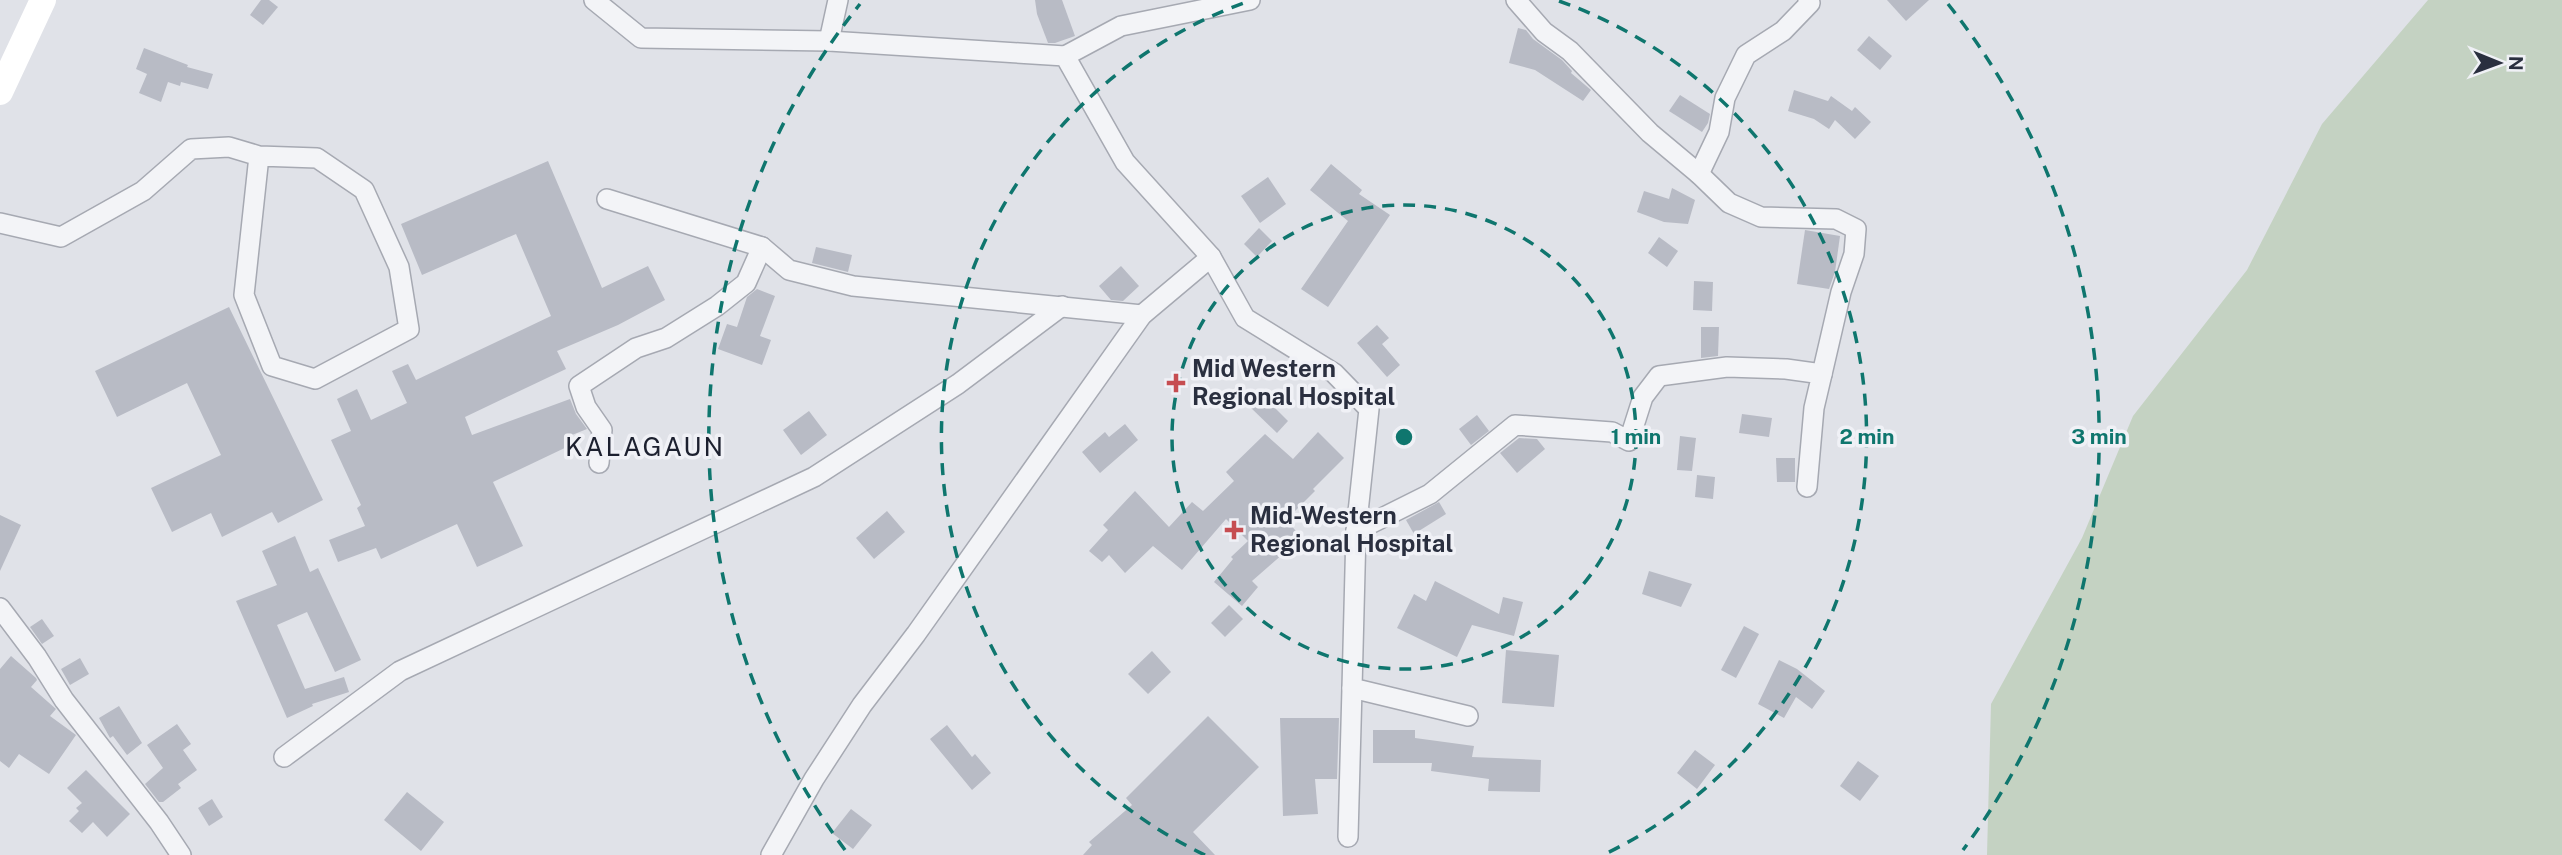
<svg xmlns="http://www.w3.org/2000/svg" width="2562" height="855" viewBox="0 0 2562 855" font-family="'Public Sans',sans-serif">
<rect width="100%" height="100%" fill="#e0e2e8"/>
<path fill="#c4d2c2" d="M2428,0H2562V855H1987L1991,704L2082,538L2133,416L2247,270L2322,124Z"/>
<g fill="#b8bbc5">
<path d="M261,0H269L278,7L263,25L250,15Z"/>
<path d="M1035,0H1062L1075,36L1055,43H1048L1037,14Z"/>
<path d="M1887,0H1929L1906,21Z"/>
<path d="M1518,28L1526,30L1533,39L1562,60L1572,71L1571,73L1591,90L1583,101L1535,70L1509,63Z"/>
<path d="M1869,36L1892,56L1880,70L1857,50Z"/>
<path d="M144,48L188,65L187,67L213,74L208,89L181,82L180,86L168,82L161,102L139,93L147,74L136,69Z"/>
<path d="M1794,90L1828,101L1831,96L1852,111L1855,107L1871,122L1855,139L1835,120L1829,129L1814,119L1788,111Z"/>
<path d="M1680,95L1710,114L1708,123L1702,132L1669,111Z"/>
<path d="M548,161L602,288L648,266L665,300L618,325L557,351L566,369L465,417L472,435L570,399L576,414L587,429L567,437L571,445L493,482L523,546L477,567L457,524L381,559L376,548L338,562L329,540L365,526L357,508L361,505L331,440L351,431L337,399L357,389L371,420L407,403L392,371L408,364L416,380L551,316L516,234L422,275L401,224Z"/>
<path d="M1331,164L1362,190L1359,194L1390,215L1328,307L1301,289L1348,221L1310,190Z"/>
<path d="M1268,177L1286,204L1260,223L1241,196Z"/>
<path d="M1672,188L1695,200L1688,224L1664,222L1637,212L1644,191L1669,199Z"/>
<path d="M1259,228L1272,241L1257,257L1244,244Z"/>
<path d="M1805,230L1840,236L1835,272L1829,289L1797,284Z"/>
<path d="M1659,237L1678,251L1667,267L1648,253Z"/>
<path d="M816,247L852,255L848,272L812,263Z"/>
<path d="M1121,266L1139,286L1123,301L1111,300L1099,286Z"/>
<path d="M1694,281L1713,282L1712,311L1693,310Z"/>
<path d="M757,289L775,296L760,336L771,340L762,365L718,349L727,324L737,327L747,297Z"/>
<path d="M229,307L323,500L278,523L272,512L222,537L211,513L172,532L151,488L221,455L187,383L117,417L95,371Z"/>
<path d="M1377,325L1389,338L1382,344L1400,365L1387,377L1357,343Z"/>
<path d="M1701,327H1719L1718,356L1701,358Z"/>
<path d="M1261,394L1288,421L1277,433L1249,406Z"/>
<path d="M809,411L827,435L801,455L783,430Z"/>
<path d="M1742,414L1772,418L1769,437L1739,433Z"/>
<path d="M1477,415L1489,431L1471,445L1459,429Z"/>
<path d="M1125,424L1138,440L1100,473L1082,452L1105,432L1109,437Z"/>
<path d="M1318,432L1344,458L1313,489L1315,491L1286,520L1306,542L1289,559L1284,553L1252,581L1258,587L1242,606L1214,582L1233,559L1231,557L1248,541L1226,519L1182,570L1153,546L1125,573L1109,555L1102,562L1089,551L1108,530L1103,525L1135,491L1169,527L1192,502L1203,511L1234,481L1226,472L1265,434L1293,459Z"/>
<path d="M1680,436L1696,438L1692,471L1677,470Z"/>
<path d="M1519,438L1537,439L1545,449L1517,473L1500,453Z"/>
<path d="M1776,458H1795V482H1777Z"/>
<path d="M1697,475L1715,477L1713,499L1695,497Z"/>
<path d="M1439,502L1446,514L1414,534L1406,520Z"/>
<path d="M887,511L905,532L874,559L856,538Z"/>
<path d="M0,515L21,525L0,571Z"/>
<path d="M295,536L310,572L318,568L361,660L335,672L307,612L277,625L305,689L344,677L349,692L312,704L313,706L287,718L236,601L277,585L262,551Z"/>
<path d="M1649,571L1692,584L1681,607L1642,594Z"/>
<path d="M1435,581L1499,614L1503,597L1523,602L1514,636L1472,625L1457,657L1397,628L1414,594L1426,601Z"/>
<path d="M1229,605L1243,619L1225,637L1211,623Z"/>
<path d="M42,619L54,636L42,644L30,627Z"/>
<path d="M1744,626L1759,634L1736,678L1721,670Z"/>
<path d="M1506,650L1559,655L1554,707L1502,703Z"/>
<path d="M1152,651L1171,672L1148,694L1128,674Z"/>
<path d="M11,656L36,678L37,680L31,687L56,709L50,716L76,735L49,774L19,754L9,768L0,761V669Z"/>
<path d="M80,658L89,674L70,685L61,669Z"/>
<path d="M1779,660L1797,669L1825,691L1812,709L1796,697L1784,718L1758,704Z"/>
<path d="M119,706L142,743L127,755L113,736L110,738L99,718Z"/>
<path d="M1208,716L1259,767L1193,832L1215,855H1083L1092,845L1089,842L1132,805L1126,798Z"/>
<path d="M1280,718H1339L1337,779H1315L1318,814L1283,816Z"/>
<path d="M177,724L191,744L183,750L197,770L178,784L181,788L163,802H159L145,784L163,768L147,745Z"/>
<path d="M947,725L972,757L975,754L991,773L972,790L930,739Z"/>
<path d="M1373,730H1415V738L1474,746L1472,757L1541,760L1540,792L1488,791L1489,779L1431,771L1432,763H1373Z"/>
<path d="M1695,750L1715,765L1697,789L1677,773Z"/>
<path d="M1858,761L1879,776L1860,801L1840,786Z"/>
<path d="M86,770L130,814L107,837L93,822L82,833L69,821L79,811L76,808L82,803L67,788Z"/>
<path d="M407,792L444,822L421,851L384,820Z"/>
<path d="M212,799L223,817L209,826L198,808Z"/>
<path d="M851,809L872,825L853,849L832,833Z"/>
</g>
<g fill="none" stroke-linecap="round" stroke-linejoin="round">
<defs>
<g id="street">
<path d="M594,0L641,38L829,41L1065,56L1125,162L1211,257L1245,318L1334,373L1369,409L1356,531L1352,688L1468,716"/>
<path d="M1516,0L1544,32L1570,51L1650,133L1699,174L1729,203L1761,217L1836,219L1856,229L1854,254L1841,292L1822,374"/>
<path d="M829,41L838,0"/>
<path d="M1065,56L1121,26L1250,0"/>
<path d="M1699,174L1719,132L1725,98L1746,55L1783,31L1810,3L1808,0"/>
<path d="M607,199L762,247L789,270L853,286L1142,315"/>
<path d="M0,223L61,237L143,191L191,149L229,147L259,156L317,158L364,190L399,267L409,329L315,379L272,366L244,295L259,156"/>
<path d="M599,463L602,430L586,407L579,386L636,348L666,338L717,306L746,283L762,247"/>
<path d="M1356,531L1430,494L1515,425L1612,432L1629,441L1643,397L1659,376L1727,367L1786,369L1822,374L1814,408L1807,487"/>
<path d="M0,608L37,657L64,700L159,822L181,855"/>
<path d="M284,757L400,671L814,477L958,384L1062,306"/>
<path d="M1348,837L1352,688"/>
<path d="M771,855L814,779L862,705L916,634L1142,315L1211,257"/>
</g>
</defs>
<use href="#street" stroke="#a6a9b2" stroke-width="22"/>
<use href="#street" stroke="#f3f4f7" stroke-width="19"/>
<path stroke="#fff" stroke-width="26" d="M0,92L43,0"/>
</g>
<g fill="none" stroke="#0f766e" stroke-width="3.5" stroke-dasharray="12 9">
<circle cx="1404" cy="437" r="232"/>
<path d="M1205 855A463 463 0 0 1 1249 1M1559 1A463 463 0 0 1 1603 855"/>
<path d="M845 850A695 695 0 0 1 860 4M1948 4A695 695 0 0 1 1963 850"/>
</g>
<g fill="#c64d51" stroke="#f0f1f6" stroke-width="2.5">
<path d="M1172.5 372.5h7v7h7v7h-7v7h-7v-7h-7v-7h7z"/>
<path d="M1230.5 519.5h7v7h7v7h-7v7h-7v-7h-7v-7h7z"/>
</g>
<g text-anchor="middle" stroke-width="7" stroke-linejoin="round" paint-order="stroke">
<g font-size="24" font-weight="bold" fill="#2a2f3f" stroke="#f0f1f6" text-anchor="start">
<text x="1192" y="377">Mid Western<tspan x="1192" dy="28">Regional Hospital</tspan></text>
<text x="1250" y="524">Mid-Western<tspan x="1250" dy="28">Regional Hospital</tspan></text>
</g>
<g font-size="26" letter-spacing="2" fill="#1c202f" stroke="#f0f1f6">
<text x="645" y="456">KALAGAUN</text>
</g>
</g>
<circle cx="1404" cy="437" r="10" fill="#0f766e" stroke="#f0f1f6" stroke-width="3.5"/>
<g font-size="21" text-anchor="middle" font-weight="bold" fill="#0f766e" stroke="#f0f1f6" stroke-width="7" stroke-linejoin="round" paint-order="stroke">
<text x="1636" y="444">1 min</text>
<text x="1867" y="444">2 min</text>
<text x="2099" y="444">3 min</text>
</g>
<g transform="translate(2499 63) rotate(91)" stroke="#f0f1f6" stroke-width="5" paint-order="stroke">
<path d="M0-5L12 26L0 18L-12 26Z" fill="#2a2f3f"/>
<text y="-10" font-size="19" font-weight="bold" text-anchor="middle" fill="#2a2f3f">N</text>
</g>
</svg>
